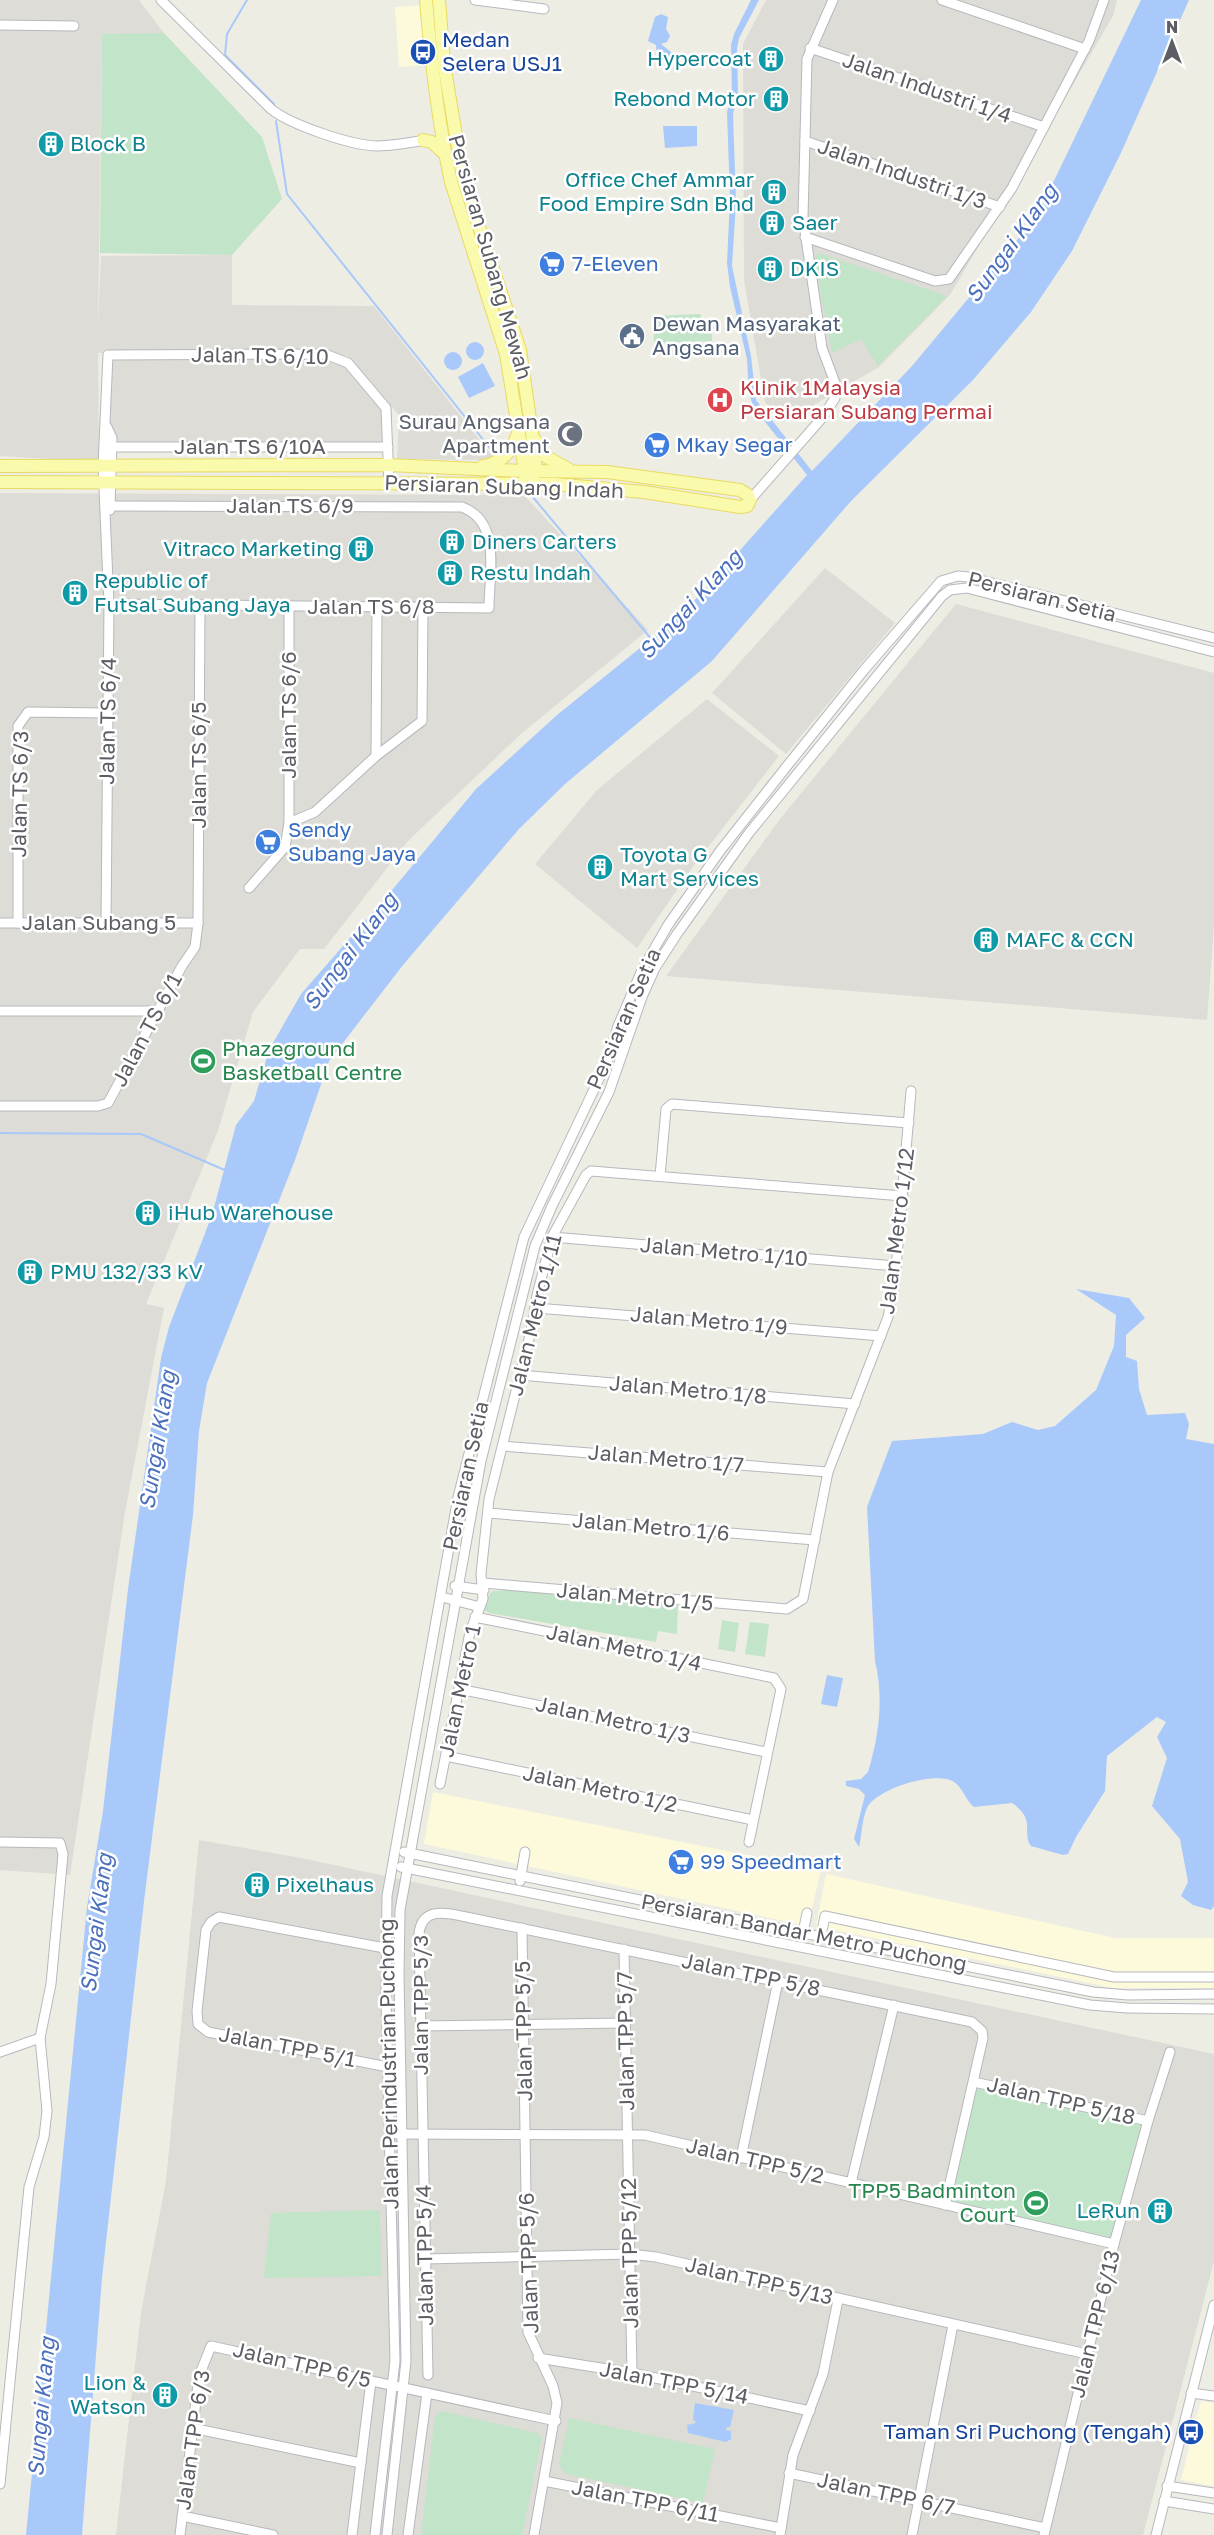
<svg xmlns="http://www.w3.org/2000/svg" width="1214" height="2535" viewBox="0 0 1214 2535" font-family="'Golos Text',sans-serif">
<rect width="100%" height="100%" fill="#eeede4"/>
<g fill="#fcfadb">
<path d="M421,5L426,65L399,67L395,7Z"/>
<path d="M433,1792L821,1870L808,1926L424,1844Z"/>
<path d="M826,1874L1115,1938H1214V1988H1113L816,1926Z"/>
<path d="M1201,2401L1214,2403V2486L1181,2480Z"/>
</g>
<g fill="#dddcd6">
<path d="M0,0H139L164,33L102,35L98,326L101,256L232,255V305L374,306L492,456L487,460L397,459L399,415L348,356L320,351L98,353L99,462L0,456Z"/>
<path d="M766,0H1117L1113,16L950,295L879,367L784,422L765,402L744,280L743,44Z"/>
<path d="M111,358H327L343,364L383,409L386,444L115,445L110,426Z"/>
<path d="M0,493L524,495L648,630L522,733L408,841L324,949H300L253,1012L218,1131L146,1304L164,1308L125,1512L70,1875L0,1870Z"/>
<path d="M825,568L895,623L786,754L712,693Z"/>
<path d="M956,604L1214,673V925L1207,1020L666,976L780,819Z"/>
<path d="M707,699L779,756L695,864L637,948L535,864L597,790Z"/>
<path d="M199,1840L301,1858L1214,2054V2261L1143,2535H116L141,2312L166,2181Z"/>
</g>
<g fill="#c2e4c8">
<path d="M164,33L262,137L282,199L232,255L100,253L102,34Z"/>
<path d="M819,253L947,296L878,366L861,339L832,353L814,258Z"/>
<path d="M701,314V332L712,331V341L654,343L653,316Z"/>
<path d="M510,1590L678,1604L677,1634L658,1631L656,1642L489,1613L484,1610V1601L492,1591Z"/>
<path d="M722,1620L739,1623L735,1652L718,1649Z"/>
<path d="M750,1622L769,1624L765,1657L745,1654Z"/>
<path d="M977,2087L1141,2125L1111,2239L950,2201Z"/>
<path d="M380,2210L381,2276L264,2278L271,2213Z"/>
<path d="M442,2411L537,2433L542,2438L522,2535H421L435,2416Z"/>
<path d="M569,2418L715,2449L703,2503L566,2474L559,2465Z"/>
</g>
<g fill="#a8c9fa">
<path d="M751,0H759L739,38L737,48L738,95L733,114L736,203L732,266L751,356L756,400L812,471L912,366L1037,216L1141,0H1189L1120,155L1072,251L1031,312L973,380L851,501L712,661L565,784L519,829L403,965L329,1061L295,1160L207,1383L199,1431L193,1515L144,1901L102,2278L82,2535H26L87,1907L103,1811L128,1589L161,1358L169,1327L212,1215L236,1125L254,1101L269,1050L301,994L393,889L476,789L557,715L671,623L702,593L807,475L754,408L749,394L747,359L730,287L727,263L730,198L727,112L732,94L731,45L734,34Z"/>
<path d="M661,14L668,17L666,29L670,36L667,42L661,44L671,52V58L657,55L656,45L648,41L655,17Z"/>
<path d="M663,126H697V146L665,148Z"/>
<circle cx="475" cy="351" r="9"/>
<circle cx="453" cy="361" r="9"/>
<path d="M483,363L495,386L469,398L458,377Z"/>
<path d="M1076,1289L1129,1298L1145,1318L1126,1335V1357L1137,1361L1139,1389L1147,1415L1185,1413L1189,1424L1186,1439L1214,1444V1906L1211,1910L1193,1905L1181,1896L1188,1882L1180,1839L1152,1806L1167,1758L1157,1737L1166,1722L1157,1717L1107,1756L1105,1791L1076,1837L1068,1854L1063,1855L1031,1846C1021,1832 1037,1820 1012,1803L974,1807C965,1800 962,1784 950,1780C930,1773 880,1788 868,1806C862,1816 862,1835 859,1847L854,1839L865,1795L859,1789L846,1786V1781L861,1779L868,1772C879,1736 884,1698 875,1661L867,1507L892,1441L983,1434L1012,1422L1038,1430L1055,1426L1096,1390L1114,1346L1116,1315Z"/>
<path d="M827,1675L843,1678L837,1707L821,1704Z"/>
<path d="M695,2403L734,2410L730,2427H727L726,2430L731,2431V2439L726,2442L688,2433L687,2425L696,2423L693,2419Z"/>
</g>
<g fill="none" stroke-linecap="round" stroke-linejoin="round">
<g stroke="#a8c9fa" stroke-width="2">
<path d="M247,0L227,34L225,55L274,104"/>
<path d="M276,121L287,194L493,452"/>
<path d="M532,496L653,641"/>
<path d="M0,1133L141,1134L227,1171"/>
</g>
<defs>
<g id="minor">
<path d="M161,0L271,109C291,125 350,145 376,146C392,146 411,142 427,140"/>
<path d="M475,0L544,9"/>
<path d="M942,0L1085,49"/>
<path d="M0,25L74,26"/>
<path d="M810,48L1044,127"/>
<path d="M805,141L1000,207"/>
<path d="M805,237L935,281L949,279L1012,188L1089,41L1104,0"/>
<path d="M107,427L112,438L110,510"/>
<path d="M112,447H388"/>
<path d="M750,500L822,418L835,398V383L822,348L803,217L807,59L833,0"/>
<path d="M109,604L489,608C489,574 502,522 462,507L112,506"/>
<path d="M289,607V823"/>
<path d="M376,756L377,608"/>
<path d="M249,888L285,847L289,823L315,812L376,756L422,721L423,608"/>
<path d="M0,923H198"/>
<path d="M18,923V726L28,712L108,713"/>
<path d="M106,924L109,604L103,466L108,355L325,354L348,363L386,408L389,483"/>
<path d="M0,1011H157"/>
<path d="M0,1106H98L108,1103L182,966L195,947L198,923L200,606"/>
<path d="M660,1176L666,1109L672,1104L909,1123"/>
<path d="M552,1237L896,1266"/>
<path d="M536,1308L881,1336"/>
<path d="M520,1375L855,1404"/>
<path d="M503,1446L828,1472"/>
<path d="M488,1513L815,1540"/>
<path d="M483,1583L787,1609L803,1599L828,1472L888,1317L895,1280L911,1091"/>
<path d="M455,1586L484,1590"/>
<path d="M442,1597L480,1607"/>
<path d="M475,1617L774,1678L781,1689L749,1842"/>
<path d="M459,1689L766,1752"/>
<path d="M446,1756L753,1820"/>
<path d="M440,1784L470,1632L483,1599L481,1574L489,1499L531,1331L537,1295L552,1237L586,1175L591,1171L903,1196"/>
<path d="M0,1842L60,1843L63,1854L51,1984L40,2038L47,2111L44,2137L29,2187L0,2484"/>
<path d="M404,1852L1093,1992L1128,1995L1214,1994"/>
<path d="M401,1867L1090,2005L1127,2008L1214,2009"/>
<path d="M520,1881L525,1852"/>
<path d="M522,1928L528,2332L553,2386L557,2403L534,2535"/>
<path d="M821,1936L825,1916L1114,1977H1214"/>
<path d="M802,1938L807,1913"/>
<path d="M624,1949L632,2373"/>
<path d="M420,2026L625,2023"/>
<path d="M0,2052L40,2038"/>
<path d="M388,2067L208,2032L198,2024L197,2011L206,1930L211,1922L219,1917L390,1949"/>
<path d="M974,2082L1148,2121"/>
<path d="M397,2134L645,2135L1114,2244"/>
<path d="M741,2158L778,1981"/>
<path d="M851,2183L894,2005"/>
<path d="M425,2259L630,2254L656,2257L1087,2354"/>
<path d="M538,2358L632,2373L810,2411"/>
<path d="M428,2375L419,1934C422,1904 451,1914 471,1918L972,2022L982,2031L983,2038L945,2205"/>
<path d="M1191,2393L1214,2396"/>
<path d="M192,2428L361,2463"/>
<path d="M789,2473L1045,2528"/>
<path d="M544,2481L781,2528"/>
<path d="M1167,2486L1214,2493"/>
<path d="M1164,2501L1214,2509"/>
<path d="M182,2516L273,2535"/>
<path d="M180,2535L199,2376L211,2346L556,2421"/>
<path d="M352,2535L371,2381"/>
<path d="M375,2535L395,2361L386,2000L387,1896L458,1497L524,1237L607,1062L618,1026L642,970L668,925L720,851L787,766L864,670L941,581L958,576L968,577L1214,638"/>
<path d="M387,2535L406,2361L399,1975L400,1910L481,1461L535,1246L552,1206L609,1092L642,997L655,968L677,934L749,833L942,596L950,590L967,588L1214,652"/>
<path d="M408,2535L427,2393"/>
<path d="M780,2535L793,2455L823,2374L838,2300"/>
<path d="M912,2535L953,2325"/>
<path d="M1044,2535L1114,2244L1148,2121L1170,2052"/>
<path d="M1156,2535L1214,2305"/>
</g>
<g id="major">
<path d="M426,0C431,61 438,122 451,182L506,354L526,477"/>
<path d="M439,0L444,64L463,178L520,350L532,433L536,471L532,477"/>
<path d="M423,140L432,142L445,154"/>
<path d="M535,440L545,456L568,469"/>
<path d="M0,466L389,465L523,471L607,472L740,490L748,495L750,500L747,506L740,507L644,492L553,484L0,482"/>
<path d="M483,466C502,463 513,450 518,433"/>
</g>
</defs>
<use href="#minor" stroke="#b7b8bd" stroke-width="11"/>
<use href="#major" stroke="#e9da62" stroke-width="14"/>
<use href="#minor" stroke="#fff" stroke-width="9"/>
<use href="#major" stroke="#fafaad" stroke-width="12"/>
</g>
<defs>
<symbol id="bus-disc" viewBox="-11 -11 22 22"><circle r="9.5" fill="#1a4fb4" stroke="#fff"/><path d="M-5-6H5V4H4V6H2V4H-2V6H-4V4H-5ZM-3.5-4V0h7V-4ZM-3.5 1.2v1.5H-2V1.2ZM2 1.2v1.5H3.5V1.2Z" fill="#fff"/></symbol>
<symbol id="building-disc" viewBox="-11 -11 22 22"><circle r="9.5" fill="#0f9aa8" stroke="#fff"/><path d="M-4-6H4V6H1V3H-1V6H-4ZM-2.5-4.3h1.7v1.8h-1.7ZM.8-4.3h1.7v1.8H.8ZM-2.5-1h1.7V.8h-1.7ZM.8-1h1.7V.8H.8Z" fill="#fff"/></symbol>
<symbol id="supermarket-disc" viewBox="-11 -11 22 22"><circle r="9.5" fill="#3f7fe0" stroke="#fff"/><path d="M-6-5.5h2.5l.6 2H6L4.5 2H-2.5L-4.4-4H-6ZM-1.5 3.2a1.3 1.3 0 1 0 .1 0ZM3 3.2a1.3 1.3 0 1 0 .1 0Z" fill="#fff"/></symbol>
<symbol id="civic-disc" viewBox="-11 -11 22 22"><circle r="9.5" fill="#5c6f8a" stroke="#fff"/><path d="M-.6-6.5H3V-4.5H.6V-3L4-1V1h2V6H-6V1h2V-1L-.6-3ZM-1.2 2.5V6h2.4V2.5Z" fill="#fff"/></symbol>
<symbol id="hospital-disc" viewBox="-11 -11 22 22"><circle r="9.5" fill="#e0444e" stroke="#fff"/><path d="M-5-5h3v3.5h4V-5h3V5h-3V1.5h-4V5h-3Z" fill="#fff"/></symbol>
<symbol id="mosque-disc" viewBox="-11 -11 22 22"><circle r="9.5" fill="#6b7280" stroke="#fff"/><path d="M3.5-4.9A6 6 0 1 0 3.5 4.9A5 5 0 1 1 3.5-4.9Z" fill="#fff"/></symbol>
<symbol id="stadium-disc" viewBox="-11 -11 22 22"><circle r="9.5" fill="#2e9e5b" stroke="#fff"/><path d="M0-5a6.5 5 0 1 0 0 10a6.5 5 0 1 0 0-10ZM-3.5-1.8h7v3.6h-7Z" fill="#fff"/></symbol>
</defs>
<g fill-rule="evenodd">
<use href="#bus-disc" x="408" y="37" width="30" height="30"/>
<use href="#building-disc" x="756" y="44" width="30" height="30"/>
<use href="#building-disc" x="761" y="84" width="30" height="30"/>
<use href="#building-disc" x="36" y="129" width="30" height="30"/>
<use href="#building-disc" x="759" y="177" width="30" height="30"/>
<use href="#building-disc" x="757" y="208" width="30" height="30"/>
<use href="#supermarket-disc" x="537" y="249" width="30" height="30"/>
<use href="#building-disc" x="755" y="254" width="30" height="30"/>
<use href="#civic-disc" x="617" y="321" width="30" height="30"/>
<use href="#hospital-disc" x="705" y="385" width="30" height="30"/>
<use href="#mosque-disc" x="555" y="419" width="30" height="30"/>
<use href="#supermarket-disc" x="642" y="430" width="30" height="30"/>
<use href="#building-disc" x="437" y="527" width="30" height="30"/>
<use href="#building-disc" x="346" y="534" width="30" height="30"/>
<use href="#building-disc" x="435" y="558" width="30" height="30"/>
<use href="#building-disc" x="60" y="578" width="30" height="30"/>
<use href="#supermarket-disc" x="253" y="827" width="30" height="30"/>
<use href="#building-disc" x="585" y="852" width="30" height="30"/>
<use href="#building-disc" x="971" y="925" width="30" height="30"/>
<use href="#stadium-disc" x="188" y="1046" width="30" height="30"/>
<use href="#building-disc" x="133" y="1198" width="30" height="30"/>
<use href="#building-disc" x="15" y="1257" width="30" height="30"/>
<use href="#supermarket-disc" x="666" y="1847" width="30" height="30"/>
<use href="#building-disc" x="242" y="1870" width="30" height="30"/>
<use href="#stadium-disc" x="1021" y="2188" width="30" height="30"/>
<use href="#building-disc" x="1145" y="2196" width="30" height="30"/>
<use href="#building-disc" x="150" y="2380" width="30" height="30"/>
<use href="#bus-disc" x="1176" y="2417" width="30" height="30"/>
</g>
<g text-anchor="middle" stroke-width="5" stroke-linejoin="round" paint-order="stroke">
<g font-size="21" fill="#164399" stroke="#fff" text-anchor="start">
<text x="442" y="47">Medan<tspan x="442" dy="24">Selera USJ1</tspan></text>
<text x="1172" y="2439" text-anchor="end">Taman Sri Puchong (Tengah)</text>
</g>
<g font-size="21" fill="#0d838f" stroke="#fff" text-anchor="start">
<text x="752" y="66" text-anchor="end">Hypercoat</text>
<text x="756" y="106" text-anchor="end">Rebond Motor</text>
<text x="70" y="151">Block B</text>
<text x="754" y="187" text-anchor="end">Office Chef Ammar<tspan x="754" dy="24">Food Empire Sdn Bhd</tspan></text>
<text x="792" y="230">Saer</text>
<text x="790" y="276">DKIS</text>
<text x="472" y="549">Diners Carters</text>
<text x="342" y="556" text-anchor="end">Vitraco Marketing</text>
<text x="470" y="580">Restu Indah</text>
<text x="94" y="588">Republic of<tspan x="94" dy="24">Futsal Subang Jaya</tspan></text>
<text x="620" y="862">Toyota G<tspan x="620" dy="24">Mart Services</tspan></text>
<text x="1006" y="947">MAFC &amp; CCN</text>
<text x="168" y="1220">iHub Warehouse</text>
<text x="50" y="1279">PMU 132/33 kV</text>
<text x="276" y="1892">Pixelhaus</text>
<text x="1140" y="2218" text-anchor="end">LeRun</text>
<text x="146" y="2390" text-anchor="end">Lion &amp;<tspan x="146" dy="24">Watson</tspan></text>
</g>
<g font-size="21" fill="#5c5e64" stroke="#fff">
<text transform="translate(927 88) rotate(19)" y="7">Jalan Industri 1/4</text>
<text transform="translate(902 174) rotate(19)" y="7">Jalan Industri 1/3</text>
<text transform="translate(490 257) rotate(74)" y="7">Persiaran Subang Mewah</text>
<text transform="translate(260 356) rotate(1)" y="7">Jalan TS 6/10</text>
<text x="250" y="454">Jalan TS 6/10A</text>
<text transform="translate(504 487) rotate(2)" y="7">Persiaran Subang Indah</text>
<text x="290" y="513">Jalan TS 6/9</text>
<text transform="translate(1042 597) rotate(14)" y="7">Persiaran Setia</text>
<text x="371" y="614">Jalan TS 6/8</text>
<text transform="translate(289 715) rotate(-90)" y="7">Jalan TS 6/6</text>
<text transform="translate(108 721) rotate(-89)" y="7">Jalan TS 6/4</text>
<text transform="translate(199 765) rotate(-90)" y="7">Jalan TS 6/5</text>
<text transform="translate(20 794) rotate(-89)" y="7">Jalan TS 6/3</text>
<text x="99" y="930">Jalan Subang 5</text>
<text transform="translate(624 1019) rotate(-66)" y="7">Persiaran Setia</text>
<text transform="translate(147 1030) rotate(-62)" y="7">Jalan TS 6/1</text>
<text transform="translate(897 1231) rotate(-83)" y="7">Jalan Metro 1/12</text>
<text transform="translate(724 1252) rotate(5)" y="7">Jalan Metro 1/10</text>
<text transform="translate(535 1315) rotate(-76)" y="7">Jalan Metro 1/11</text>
<text transform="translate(709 1321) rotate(5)" y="7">Jalan Metro 1/9</text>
<text transform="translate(688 1390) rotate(5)" y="7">Jalan Metro 1/8</text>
<text transform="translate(666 1459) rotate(5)" y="7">Jalan Metro 1/7</text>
<text transform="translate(466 1476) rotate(-78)" y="7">Persiaran Setia</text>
<text transform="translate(651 1527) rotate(5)" y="7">Jalan Metro 1/6</text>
<text transform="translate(635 1597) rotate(5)" y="7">Jalan Metro 1/5</text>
<text transform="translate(624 1648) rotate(12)" y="7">Jalan Metro 1/4</text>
<text transform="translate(460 1691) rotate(-78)" y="7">Jalan Metro 1</text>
<text transform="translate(613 1720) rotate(12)" y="7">Jalan Metro 1/3</text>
<text transform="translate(600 1789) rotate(12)" y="7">Jalan Metro 1/2</text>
<text transform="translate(804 1933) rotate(11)" y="7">Persiaran Bandar Metro Puchong</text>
<text transform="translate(751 1975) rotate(12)" y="7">Jalan TPP 5/8</text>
<text transform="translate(421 2005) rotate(-90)" y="7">Jalan TPP 5/3</text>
<text transform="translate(524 2031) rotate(-91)" y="7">Jalan TPP 5/5</text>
<text transform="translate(626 2041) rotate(-91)" y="7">Jalan TPP 5/7</text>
<text transform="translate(287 2047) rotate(11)" y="7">Jalan TPP 5/1</text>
<text transform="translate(389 2064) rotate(-91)" y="7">Jalan Perindustrian Puchong</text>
<text transform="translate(1061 2101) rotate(13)" y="7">Jalan TPP 5/18</text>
<text transform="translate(755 2161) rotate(13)" y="7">Jalan TPP 5/2</text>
<text transform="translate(630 2253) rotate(-91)" y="7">Jalan TPP 5/12</text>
<text transform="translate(425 2255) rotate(-91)" y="7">Jalan TPP 5/4</text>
<text transform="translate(529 2263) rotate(-92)" y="7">Jalan TPP 5/6</text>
<text transform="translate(759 2281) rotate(13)" y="7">Jalan TPP 5/13</text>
<text transform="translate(1095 2324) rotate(-76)" y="7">Jalan TPP 6/13</text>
<text transform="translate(302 2365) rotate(13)" y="7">Jalan TPP 6/5</text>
<text transform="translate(674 2383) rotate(11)" y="7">Jalan TPP 5/14</text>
<text transform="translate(193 2440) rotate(-82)" y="7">Jalan TPP 6/3</text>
<text transform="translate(886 2494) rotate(12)" y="7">Jalan TPP 6/7</text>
<text transform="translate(645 2501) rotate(11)" y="7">Jalan TPP 6/11</text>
</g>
<g font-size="21" fill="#366cbe" stroke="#fff" text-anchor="start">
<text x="572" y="271">7-Eleven</text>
<text x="676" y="452">Mkay Segar</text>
<text x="288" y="837">Sendy<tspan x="288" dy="24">Subang Jaya</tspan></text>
<text x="700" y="1869">99 Speedmart</text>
</g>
<g font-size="21" fill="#4e5e75" stroke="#fff" text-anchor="start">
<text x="652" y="331">Dewan Masyarakat<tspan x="652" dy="24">Angsana</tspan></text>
</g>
<g font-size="21" fill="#be3a42" stroke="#fff" text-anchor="start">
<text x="740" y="395">Klinik 1Malaysia<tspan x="740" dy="24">Persiaran Subang Permai</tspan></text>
</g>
<g font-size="21" fill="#5b616d" stroke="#fff" text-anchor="end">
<text x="550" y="429">Surau Angsana<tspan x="550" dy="24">Apartment</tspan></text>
</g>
<g font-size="21" fill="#27864d" stroke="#fff" text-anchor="start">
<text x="222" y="1056">Phazeground<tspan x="222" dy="24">Basketball Centre</tspan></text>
<text x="1016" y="2198" text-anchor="end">TPP5 Badminton<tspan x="1016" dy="24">Court</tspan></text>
</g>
<g font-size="22" font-style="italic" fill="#4c70bc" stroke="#fff">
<text transform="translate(1011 243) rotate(-54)" y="8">Sungai Klang</text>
<text transform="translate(690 604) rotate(-47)" y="8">Sungai Klang</text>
<text transform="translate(350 951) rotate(-53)" y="8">Sungai Klang</text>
<text transform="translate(157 1440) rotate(-81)" y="8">Sungai Klang</text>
<text transform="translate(96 1923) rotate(-83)" y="8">Sungai Klang</text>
<text transform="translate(41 2407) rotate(-85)" y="8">Sungai Klang</text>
</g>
</g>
<g transform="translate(1172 42)" stroke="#ffffff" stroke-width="4.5" paint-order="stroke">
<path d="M0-4.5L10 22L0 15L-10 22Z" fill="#5c5e64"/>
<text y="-9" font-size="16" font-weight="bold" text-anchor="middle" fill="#5c5e64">N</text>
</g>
</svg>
